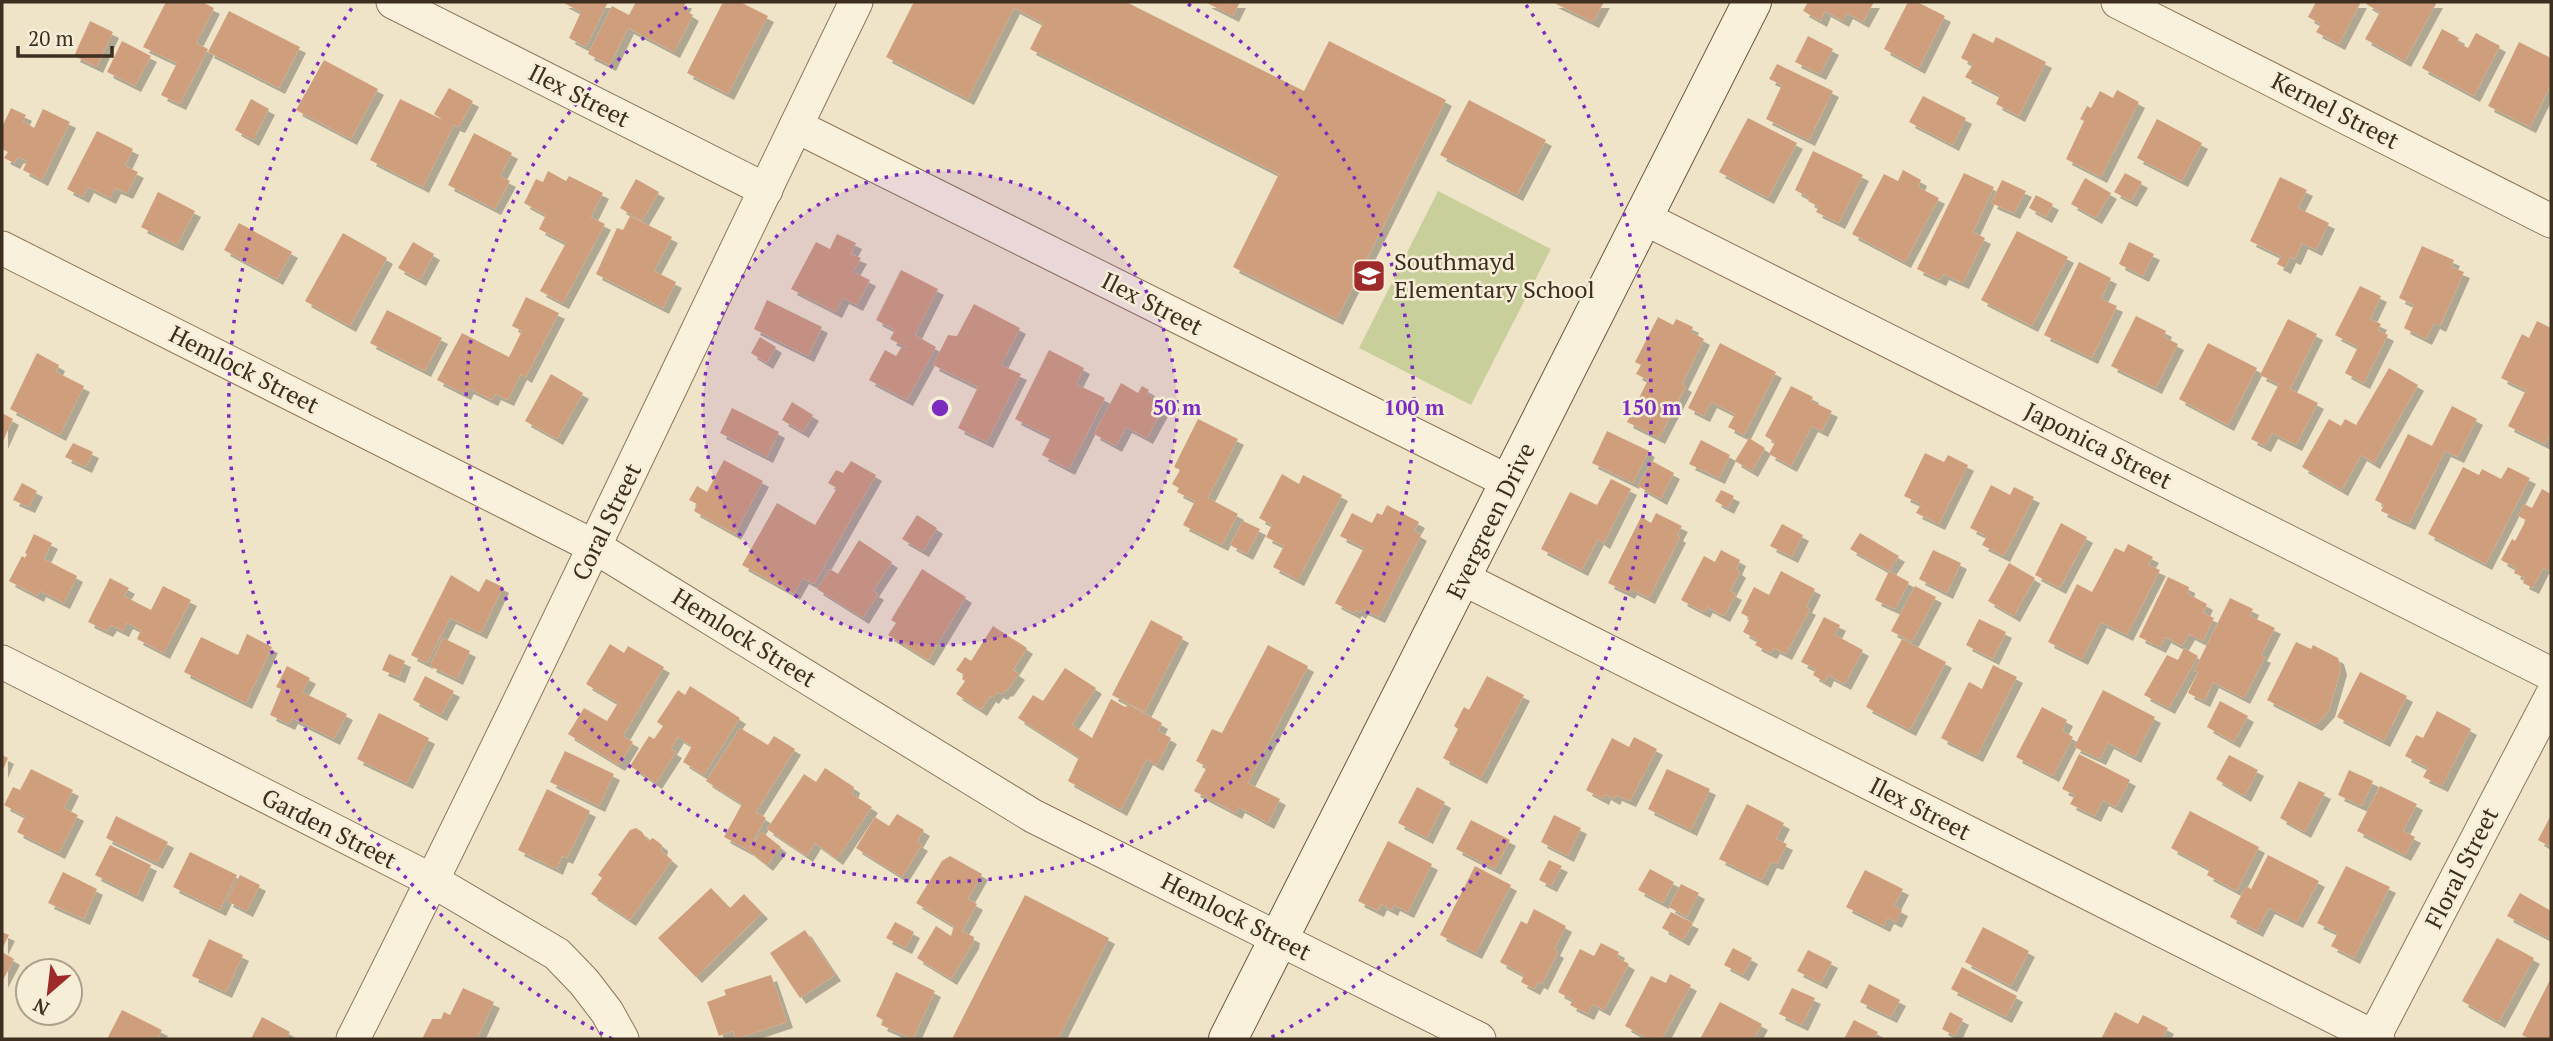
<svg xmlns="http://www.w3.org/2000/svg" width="2553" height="1041" viewBox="0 0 2553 1041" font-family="'PT Serif',serif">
<defs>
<filter id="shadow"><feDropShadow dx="6" dy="6" stdDeviation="0" flood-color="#0004"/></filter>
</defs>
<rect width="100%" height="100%" fill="#f0e4c8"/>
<path fill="#c9cf9b" d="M1438,191L1551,249L1471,405L1359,348Z"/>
<g fill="#cf9f7d" filter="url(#shadow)">
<path d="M166,2H202L214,8L196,43L208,49L180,104L161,95L177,63L143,47Z"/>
<path d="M562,2H608L586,47L569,38L581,12Z"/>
<path d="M636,2H686L683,9L693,15L674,52L628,28L610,65L588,54L612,6L629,15Z"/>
<path d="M723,2H740L768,16L728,94L687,73Z"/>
<path d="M914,2H1126L1304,91L1329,41L1446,100L1337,319L1233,267L1279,174L1030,49L1043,23L1014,8L968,99L886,57Z"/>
<path d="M1205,2H1240L1233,16Z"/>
<path d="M1552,2H1604L1593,22Z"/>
<path d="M1808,2H1874L1863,22L1847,13L1843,21L1825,11L1821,21L1803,11Z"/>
<path d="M1908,2H1917L1945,16L1919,68L1884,49Z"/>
<path d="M2316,2H2361L2339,44L2316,32L2321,24L2308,17Z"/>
<path d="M2368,2H2437L2405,61L2365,39L2380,12L2366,4Z"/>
<path d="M229,11L300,47L279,88L208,52Z"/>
<path d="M90,21L113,32L97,67L74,56Z"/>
<path d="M2442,29L2459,38L2457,42L2468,48L2476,33L2500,46L2474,96L2422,68Z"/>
<path d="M1973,33L1993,43L1996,37L2046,62L2019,116L1996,104L2000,95L1965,77L1973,64L1961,58Z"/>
<path d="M1808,36L1833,49L1820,74L1795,62Z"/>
<path d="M122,41L151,56L135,86L107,72Z"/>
<path d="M2519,42L2551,58V84L2530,127L2488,106Z"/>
<path d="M324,60L378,89L351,139L296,110Z"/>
<path d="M1777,64L1833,91L1809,140L1766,119L1782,85L1769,79Z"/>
<path d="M449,88L473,101L459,127L454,125L423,187L370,160L400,99L443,120L434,114Z"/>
<path d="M2117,90L2139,102L2101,177L2066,159L2084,121L2080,119L2087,106L2091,108L2100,91L2113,98Z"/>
<path d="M1923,96L1966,118L1953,145L1909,122Z"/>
<path d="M251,99L269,109L253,140L235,130Z"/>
<path d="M1469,100L1546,140L1517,195L1440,155Z"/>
<path d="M11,108L26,115L23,121L34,128L43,109L70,122L42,180L23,170L27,161L18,157L14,163L4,158L8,152L2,149V127Z"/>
<path d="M1748,118L1797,143L1768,198L1719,172Z"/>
<path d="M2157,119L2202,143L2182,181L2137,158Z"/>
<path d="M97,131L133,149L125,166L138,172L127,193L115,188L110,198L88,187L83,197L67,189Z"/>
<path d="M474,133L512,153L500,176L510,181L495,209L448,185Z"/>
<path d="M1813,151L1863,175L1839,223L1816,212L1819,207L1808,201L1810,198L1795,190Z"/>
<path d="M1903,170L1921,180L1918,187L1939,198L1905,262L1852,234L1884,174L1898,181Z"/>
<path d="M548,171L566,181L569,176L603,193L591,217L605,224L563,303L540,291L566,243L539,229L546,215L524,203L536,179L543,182Z"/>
<path d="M1964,173L1994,187L1973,232L1985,238L1963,283L1943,274L1940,280L1917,269Z"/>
<path d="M2125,173L2142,182L2131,201L2114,192Z"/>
<path d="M2280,177L2307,190L2298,208L2329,223L2316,250L2302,243L2295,259L2290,257L2285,268L2277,264L2281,256L2250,241Z"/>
<path d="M2085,178L2111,193L2096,218L2071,204Z"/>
<path d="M636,179L659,192L642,221L620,208Z"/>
<path d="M2002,180L2026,191L2014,213L1991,203Z"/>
<path d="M158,192L195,211L177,245L141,227Z"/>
<path d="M2036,195L2053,204L2046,217L2029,208Z"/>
<path d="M630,216L672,237L654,271L676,282L663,308L596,274L617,228L623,230Z"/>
<path d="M239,223L292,252L277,279L224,250Z"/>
<path d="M2017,231L2068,257L2032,326L1981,300Z"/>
<path d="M343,233L387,258L350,326L305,301Z"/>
<path d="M837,234L856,243L851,254L861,258L853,272L870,280L857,305L843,298L836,312L791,289L816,242L830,249Z"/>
<path d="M413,242L434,254L420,280L398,268Z"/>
<path d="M2129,242L2154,254L2143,276L2119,264Z"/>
<path d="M2422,246L2454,260L2451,267L2464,272L2440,326L2434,323L2426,339L2404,328L2414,305L2399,298Z"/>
<path d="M2079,262L2111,278L2101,299L2117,306L2092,358L2044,335Z"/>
<path d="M901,270L938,289L915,335L936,347L907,400L869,380L885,350L896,356L901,348H908L890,339L895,330L876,320Z"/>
<path d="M2360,286L2381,296L2370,319L2381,324L2378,330L2388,335L2364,383L2345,373L2358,347L2335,335Z"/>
<path d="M526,297L559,313L526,377L521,374L508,400L495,394L492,400L468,388L465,394L437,380L462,333L509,357L522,331L512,326Z"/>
<path d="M767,300L822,327L808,356L754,329Z"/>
<path d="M974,304L1020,328L1001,365L1021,374L987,442L958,428L978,387L933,365L948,335L957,336Z"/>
<path d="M387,310L442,338L425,371L370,343Z"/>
<path d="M2136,316L2166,331L2164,337L2178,344L2156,388L2111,366Z"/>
<path d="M1658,317L1673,325L1676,319L1693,327L1691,332L1704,339L1682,384L1686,386L1659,438L1627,422L1648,380L1636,374L1641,365L1635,362Z"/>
<path d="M2288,319L2317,334L2290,389L2318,403L2296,445L2272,433L2265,446L2251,439L2279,384L2260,375Z"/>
<path d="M2537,321L2551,328V432L2545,444L2508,426L2526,390L2501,378L2522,334L2529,338Z"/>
<path d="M760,337L776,347L767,363L751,353Z"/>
<path d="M1720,343L1776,372L1744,435L1728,427L1735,414L1711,402L1704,416L1688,408Z"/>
<path d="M2208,343L2257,368L2228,425L2179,399Z"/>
<path d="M1049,350L1084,368L1076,384L1105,398L1069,469L1042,455L1051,437L1015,419Z"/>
<path d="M37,353L59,365L56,372L84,386L60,435L10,409Z"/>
<path d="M2389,368L2418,385L2374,463L2361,455L2342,490L2302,467L2329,419L2341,426L2345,419L2356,425Z"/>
<path d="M551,374L583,393L557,439L525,421Z"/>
<path d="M1121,383L1138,393L1142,386L1149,390L1147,394L1165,405L1147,438L1126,427L1116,446L1094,434Z"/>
<path d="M1791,386L1813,397L1811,401L1832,411L1822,431L1812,426L1791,466L1769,454L1775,442L1765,436Z"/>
<path d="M792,402L813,415L803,432L782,420Z"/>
<path d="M2452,406L2477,419L2458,457L2445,451L2409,524L2381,511L2384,505L2375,500L2408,434L2432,446Z"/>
<path d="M732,408L779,432L767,457L720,433Z"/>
<path d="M2,413L13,419L2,443Z"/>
<path d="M1198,419L1238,439L1208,498L1238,514L1222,545L1183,525L1195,501L1177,492L1179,488L1172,484L1180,470L1174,467Z"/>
<path d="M1607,431L1649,451L1633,483L1592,463Z"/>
<path d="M1749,438L1765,448L1752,471L1735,461Z"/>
<path d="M1701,440L1730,455L1719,478L1689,464Z"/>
<path d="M73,443L93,452L86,467L65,457Z"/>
<path d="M1925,453L1944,462L1948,455L1968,465L1939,524L1916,513L1921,504L1904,496Z"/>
<path d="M724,460L763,481L735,534L694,511L697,504L689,500L697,486L707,492Z"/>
<path d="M851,461L876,475L814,584L803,578L794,594L742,565L777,503L815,525L837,488L828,483L836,470L843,473Z"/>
<path d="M1652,461L1674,473L1661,499L1638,486Z"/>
<path d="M2463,467L2479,475L2482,469L2501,479L2508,467L2530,478L2486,564L2428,534Z"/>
<path d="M1282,474L1299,484L1303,475L1342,495L1298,580L1273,567L1284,546L1266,537L1272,525L1259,518Z"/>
<path d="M1611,479L1631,489L1604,543L1598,539L1582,570L1541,549L1570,492L1597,505Z"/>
<path d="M22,483L37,491L29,507L13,500Z"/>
<path d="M1991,485L2010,495L2014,487L2034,497L2004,556L1982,545L1987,536L1970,528Z"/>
<path d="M2542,489L2551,494V572L2543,568L2533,588L2523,583L2525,578L2514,573L2516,568L2501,560L2512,539L2515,541L2526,520L2518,516L2524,504L2532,508Z"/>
<path d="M1721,490L1734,496L1728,508L1715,501Z"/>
<path d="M1387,505L1419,522L1414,531L1421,535L1379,617L1362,609L1360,613L1356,610L1354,613L1335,603L1364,548L1340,536L1352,513L1372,523L1377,513L1382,515Z"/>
<path d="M1656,513L1682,526L1677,535L1680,537L1649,598L1631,589L1629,593L1608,583L1641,517L1651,523Z"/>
<path d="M917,515L937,528L923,551L902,539Z"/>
<path d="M1243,521L1260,529L1247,554L1230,545Z"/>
<path d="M2061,523L2087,537L2060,588L2035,575Z"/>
<path d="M1782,524L1803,535L1792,557L1770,546Z"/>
<path d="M1860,533L1899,556L1889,571L1850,549Z"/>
<path d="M34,534L52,543L44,559L77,576L64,603L40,591L38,596L9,581L22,556L25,558L27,554L25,553Z"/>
<path d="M859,540L892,562L873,591L878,594L863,618L817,589L830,569L838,574Z"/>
<path d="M2128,544L2153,557L2148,565L2160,570L2127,635L2101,622L2082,659L2048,642L2077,584L2092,592L2115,548L2124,552Z"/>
<path d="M1721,550L1740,560L1736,569L1740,572L1730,591L1736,594L1724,616L1707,607L1704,612L1681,600L1704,556L1715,562Z"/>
<path d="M1933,550L1961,563L1947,593L1919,579Z"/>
<path d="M2009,563L2035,578L2014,616L1988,601Z"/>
<path d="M922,569L966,597L928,660L888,635L896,623L891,620Z"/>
<path d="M1781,571L1815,589L1806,607L1810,609L1786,654L1774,648L1771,653L1755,645L1758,640L1743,632L1750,618L1741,613L1754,587L1769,595Z"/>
<path d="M1889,571L1909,582L1895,609L1875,600Z"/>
<path d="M451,575L479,592L486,579L503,587L481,633L450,618L427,663L411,655Z"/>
<path d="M2168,577L2189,587L2188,594L2207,604L2203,613L2214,618L2203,641L2189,634L2182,646L2165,637L2160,647L2139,637Z"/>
<path d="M110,578L129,588L124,596L151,610L163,586L191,600L164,653L137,639L141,630L127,623L123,631L111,625L107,631L88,622Z"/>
<path d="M1915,586L1936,597L1912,642L1891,631Z"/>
<path d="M2230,598L2253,609L2250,616L2275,628L2261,655L2265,657L2244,698L2213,682L2204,701L2188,693L2198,672L2194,671Z"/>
<path d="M1824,617L1840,625L1835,635L1863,650L1845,684L1828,675L1825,682L1813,675L1816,669L1801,662Z"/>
<path d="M1979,619L2006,632L1993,659L1966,645Z"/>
<path d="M1151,620L1183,637L1145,712L1112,695Z"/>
<path d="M993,626L1027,648L1013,670L1019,674L1007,691L1005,690L1002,694L997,692L993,698L990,696L981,710L956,694L965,681L962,679L964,675L956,670L965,657L971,661Z"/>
<path d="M247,634L272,647L246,703L184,672L201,637L238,655Z"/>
<path d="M443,638L470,651L457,679L430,666Z"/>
<path d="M1902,639L1946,662L1910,730L1866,707Z"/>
<path d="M2296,642L2311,649L2313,645L2338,658L2341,669L2329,711L2316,725L2267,700Z"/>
<path d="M610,644L624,653L628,646L664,667L623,736L633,742L619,765L568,734L584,708L607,721L618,703L586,684Z"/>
<path d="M1268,645L1308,666L1248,783L1280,799L1268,823L1239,807L1236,813L1194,791L1207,767L1196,761L1212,729L1222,733Z"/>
<path d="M2184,648L2198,656L2169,708L2144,695L2167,655L2178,660Z"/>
<path d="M389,654L405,661L399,677L382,670Z"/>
<path d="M1993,665L2017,677L1977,756L1941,738L1969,682L1982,689Z"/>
<path d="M287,666L310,678L302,692L347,714L334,739L292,718L289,724L270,715L281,689L276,687Z"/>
<path d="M1065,668L1096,688L1072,725L1092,738L1111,699L1125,707L1129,705L1162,723L1158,731L1171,738L1157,765L1147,759L1121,810L1068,781L1079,757L1018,718L1033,695L1043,701Z"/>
<path d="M2360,672L2407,696L2384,741L2337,717Z"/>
<path d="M425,676L454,691L441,715L413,700Z"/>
<path d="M1487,676L1524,695L1481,778L1443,758L1458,729L1454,726L1464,707L1469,710Z"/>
<path d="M690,686L740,718L704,775L683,762L692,746L678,737L671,749L676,752L656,783L630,766L649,736L654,739L663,726L657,722L678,690L685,695Z"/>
<path d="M2103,690L2155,717L2135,757L2108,743L2100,759L2074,747Z"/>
<path d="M2220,701L2248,716L2234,742L2207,727Z"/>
<path d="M2042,707L2067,720L2062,731L2073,737L2053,776L2016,757Z"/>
<path d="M2437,711L2471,729L2442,786L2423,777L2428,768L2405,756L2416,735L2423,738Z"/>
<path d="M379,713L429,738L407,783L357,759Z"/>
<path d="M740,728L768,745L774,736L795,749L756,812L766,818L748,850L762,832L781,847L767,865L748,850L724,837L742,804L706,781Z"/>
<path d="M1634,737L1657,749L1630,801L1616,795L1614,799L1605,794L1603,799L1586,790L1612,738L1629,747Z"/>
<path d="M565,751L614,774L599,806L550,782Z"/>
<path d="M2079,754L2130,780L2116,807L2103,800L2095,816L2070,804L2075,795L2062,789Z"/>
<path d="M2,755L8,758L2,772Z"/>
<path d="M2229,755L2258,770L2245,796L2216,779Z"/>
<path d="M825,768L854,787L852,794L872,807L837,859L815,843L807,856L767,829L804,774L816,782Z"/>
<path d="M31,769L73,790L64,808L78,815L59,853L17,832L25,816L4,805L13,787L20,790Z"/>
<path d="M1667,769L1710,789L1691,830L1648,809Z"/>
<path d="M2349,770L2373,781L2362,806L2338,795Z"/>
<path d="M2299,781L2325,793L2305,832L2280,818Z"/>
<path d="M2380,786L2417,804L2403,831L2415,837L2405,855L2357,831Z"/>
<path d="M1417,787L1445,802L1427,838L1398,823Z"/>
<path d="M547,789L590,811L567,858L562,856L557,869L518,850Z"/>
<path d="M1747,804L1784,823L1776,839L1787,844L1777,864L1771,862L1762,880L1719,859Z"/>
<path d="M2190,811L2259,847L2237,891L2207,875L2210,869L2171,848Z"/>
<path d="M897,814L924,830L917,842L922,845L902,877L856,848L875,817L889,826Z"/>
<path d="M1554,815L1581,828L1568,856L1541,842Z"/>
<path d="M2551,815V847L2538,840Z"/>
<path d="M116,816L168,842L157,863L106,838Z"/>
<path d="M1471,820L1510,840L1495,869L1456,849Z"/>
<path d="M636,828L642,832L648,841L653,838L662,845L661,851L672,860L630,920L591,894L602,878L598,875L630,830Z"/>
<path d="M1388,841L1432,864L1408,912L1394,905L1392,910L1381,904L1378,911L1358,901Z"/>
<path d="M110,845L151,865L137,896L95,875Z"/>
<path d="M190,852L237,875L220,910L173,887Z"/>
<path d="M2268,855L2319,881L2297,922L2269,908L2257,931L2230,917L2246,886L2251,889Z"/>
<path d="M950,856L982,874L968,899L977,904L962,931L974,937L973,943L951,979L917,958L936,926L951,936L954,926L916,903L942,861Z"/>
<path d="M1549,860L1562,866L1551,886L1539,880Z"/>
<path d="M1475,866L1511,885L1476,953L1440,935Z"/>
<path d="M2346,866L2390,887L2354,958L2331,946L2338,933L2317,923Z"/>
<path d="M1650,869L1674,882L1663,903L1638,890Z"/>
<path d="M1865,870L1903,889L1894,906L1902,910L1896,922L1888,918L1884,926L1846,907Z"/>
<path d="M63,872L97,889L84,919L48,903Z"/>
<path d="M240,875L260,885L247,911L227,901Z"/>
<path d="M1681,884L1699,893L1687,917L1669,907Z"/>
<path d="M711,888L730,908L744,894L762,913L696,977L658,938Z"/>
<path d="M2520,893L2551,911V939L2507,916Z"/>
<path d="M1025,895L1109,938L1058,1039H952Z"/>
<path d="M1534,909L1566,926L1554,950L1558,952L1542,984L1538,982L1534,989L1521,982L1524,975L1500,962L1521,921L1527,924Z"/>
<path d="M1671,912L1693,923L1683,940L1662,928Z"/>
<path d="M895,922L914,932L906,948L886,938Z"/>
<path d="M1983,927L2029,951L2011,986L1965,962Z"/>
<path d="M805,930L835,975L800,998L770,953Z"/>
<path d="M2,932L9,935L2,949Z"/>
<path d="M2497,938L2534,958L2499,1022L2462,1001Z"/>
<path d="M209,939L243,955L226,992L192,976Z"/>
<path d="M1601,943L1619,952L1617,957L1629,964L1604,1010L1593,1004L1588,1014L1570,1005L1573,1000L1558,992L1580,949L1594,956Z"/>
<path d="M1733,948L1752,958L1743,975L1724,965Z"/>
<path d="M1808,950L1832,962L1821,983L1797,971Z"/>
<path d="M2,952L14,959L2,982Z"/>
<path d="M1962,967L2017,996L2006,1017L1951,989Z"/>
<path d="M896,972L935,991L913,1039L881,1025L883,1020L876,1016Z"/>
<path d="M1670,974L1691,985L1662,1039H1649L1625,1026L1651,976L1666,983Z"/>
<path d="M771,975L787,1022L736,1039L733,1031L719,1036L707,1002L726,995L724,990Z"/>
<path d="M2551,978V1039H2530L2522,1035Z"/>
<path d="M1869,984L1900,1000L1891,1017L1860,1002Z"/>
<path d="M463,988L494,1002L477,1039H422L432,1019H441L444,1012L450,1015Z"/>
<path d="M1792,988L1815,998L1802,1025L1779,1014Z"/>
<path d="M1720,1002L1762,1024L1754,1039H1700Z"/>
<path d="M122,1010L162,1030L157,1039H107Z"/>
<path d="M1950,1012L1963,1019L1955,1036L1942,1029Z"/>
<path d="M2115,1012L2138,1024L2143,1015L2168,1028L2162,1039H2101Z"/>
<path d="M262,1017L290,1032L286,1039H251Z"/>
<path d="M1854,1020L1878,1032L1874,1039H1844Z"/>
</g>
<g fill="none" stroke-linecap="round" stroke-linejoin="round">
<defs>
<g id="street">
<path d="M393,2L766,190"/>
<path d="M2118,2L2551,221"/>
<path d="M796,126L1509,482"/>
<path d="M1644,218L2551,674"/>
<path d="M2,248L595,547L1033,816L1479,1039"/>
<path d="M1462,578L2378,1039"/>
<path d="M2,662L433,881L557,954L584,982L607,1012L622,1039"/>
<path d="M353,1039C526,696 688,347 856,2"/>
<path d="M2373,1039L2551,697"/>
</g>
<path id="secondary" d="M1228,1039L1752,2"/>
</defs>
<use href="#street" stroke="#8d765c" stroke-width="35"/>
<use href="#secondary" stroke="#6f573f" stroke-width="40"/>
<use href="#street" stroke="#faf1dc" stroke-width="33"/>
<use href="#secondary" stroke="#faf1dc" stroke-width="38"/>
</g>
<circle cx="940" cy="408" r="237" fill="#7b2cbf" fill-opacity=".12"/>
<g fill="none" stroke="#7b2cbf" stroke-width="3.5" stroke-dasharray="3.5 7">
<circle cx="940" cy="408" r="237"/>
<path d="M1188 4A474 474 0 1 1 692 4"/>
<path d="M612 1039A711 711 0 0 1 354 5M1526 5A711 711 0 0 1 1268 1039"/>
</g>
<defs>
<symbol id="school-square" viewBox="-11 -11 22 22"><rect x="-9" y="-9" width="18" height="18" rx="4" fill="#9e2a2b" stroke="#f7eed8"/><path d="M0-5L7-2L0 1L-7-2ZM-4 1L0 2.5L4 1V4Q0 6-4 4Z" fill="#fff"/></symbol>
</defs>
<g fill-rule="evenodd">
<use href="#school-square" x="1350" y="257" width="38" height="38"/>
</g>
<g text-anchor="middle" stroke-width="5" stroke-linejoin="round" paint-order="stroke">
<g font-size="24" fill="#3d2e20" stroke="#f7eed8">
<text transform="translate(579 96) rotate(27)" y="8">Ilex Street</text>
<text transform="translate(2335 111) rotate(27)" y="8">Kernel Street</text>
<text transform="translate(1152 304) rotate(27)" y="8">Ilex Street</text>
<text transform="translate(244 370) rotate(27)" y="8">Hemlock Street</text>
<text transform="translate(2098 446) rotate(27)" y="8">Japonica Street</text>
<text transform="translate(1491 521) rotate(-64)" y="8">Evergreen Drive</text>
<text transform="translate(607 522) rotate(-64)" y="8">Coral Street</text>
<text transform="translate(744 638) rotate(32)" y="8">Hemlock Street</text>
<text transform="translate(1920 809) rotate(27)" y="8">Ilex Street</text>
<text transform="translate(329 829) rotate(27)" y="8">Garden Street</text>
<text transform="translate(2462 868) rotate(-63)" y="8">Floral Street</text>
<text transform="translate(1236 917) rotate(27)" y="8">Hemlock Street</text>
</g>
<g font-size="24" fill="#3d2e20" stroke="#f7eed8" text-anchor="start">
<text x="1394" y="270">Southmayd<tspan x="1394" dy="28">Elementary School</tspan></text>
</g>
</g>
<circle cx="940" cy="408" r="10" fill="#7b2cbf" stroke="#f7eed8" stroke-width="3.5"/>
<g font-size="21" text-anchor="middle" font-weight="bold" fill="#7b2cbf" stroke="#f7eed8" stroke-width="5" stroke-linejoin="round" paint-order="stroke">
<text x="1177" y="415">50 m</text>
<text x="1414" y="415">100 m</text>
<text x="1651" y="415">150 m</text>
</g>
<rect width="2553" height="1041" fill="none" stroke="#3d2e20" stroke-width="7"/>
<g transform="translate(49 992) rotate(208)"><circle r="33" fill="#f7eed8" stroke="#ada18e" stroke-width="2"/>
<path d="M0-5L12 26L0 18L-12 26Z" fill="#9e2a2b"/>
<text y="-10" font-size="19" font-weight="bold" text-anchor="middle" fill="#3d2e20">N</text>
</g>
<path d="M18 46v10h94v-10" fill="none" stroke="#3d2e20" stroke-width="3.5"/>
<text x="28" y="46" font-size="21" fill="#3d2e20" stroke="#f7eed8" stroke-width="5" paint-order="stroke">20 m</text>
</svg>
